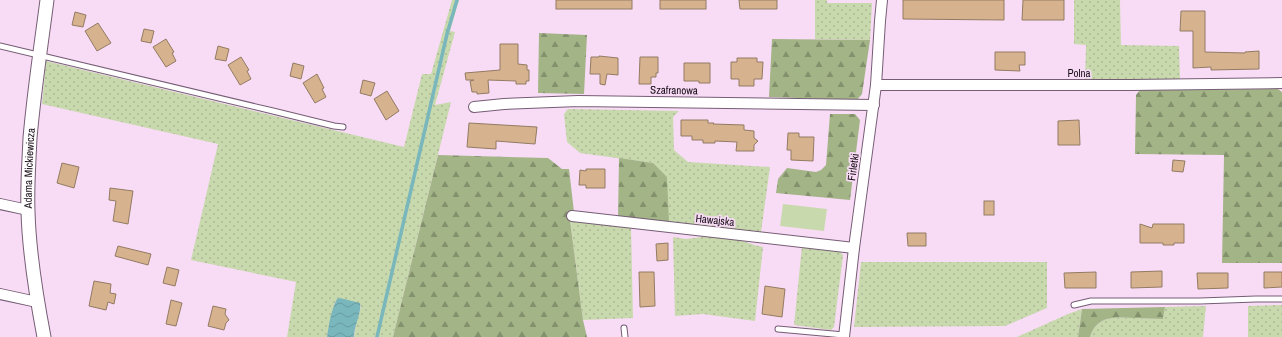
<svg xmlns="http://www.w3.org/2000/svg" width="1282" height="337" viewBox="0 0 1282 337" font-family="'Archivo Narrow',sans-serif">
<defs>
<pattern id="grass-dots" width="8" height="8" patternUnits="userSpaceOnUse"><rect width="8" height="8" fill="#c9d9ae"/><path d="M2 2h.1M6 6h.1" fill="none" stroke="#acb995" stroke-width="1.8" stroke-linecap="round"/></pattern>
<pattern id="forest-firs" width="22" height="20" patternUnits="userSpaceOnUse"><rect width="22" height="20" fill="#a3b487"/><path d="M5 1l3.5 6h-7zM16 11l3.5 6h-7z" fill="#84916d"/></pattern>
<pattern id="water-waves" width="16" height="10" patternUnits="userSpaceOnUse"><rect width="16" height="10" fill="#79b7bd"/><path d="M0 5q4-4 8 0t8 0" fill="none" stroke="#689ca2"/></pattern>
</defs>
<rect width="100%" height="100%" fill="#f8dcf6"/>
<g fill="url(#grass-dots)">
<path d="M452,0H459L450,31L455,32L435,105L451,102L393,337H354L356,324L361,306L335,302L331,317L327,337H287L296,282L191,260L218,144L42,104L46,61L404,147L422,74H431Z"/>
<path d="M815,0H827V3H872L870,40L815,39Z"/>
<path d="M1074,0H1120L1121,45L1179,46L1180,79L1085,80L1086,45L1074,44Z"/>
<path d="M568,109L679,111L673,117L674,150L688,162L770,167L761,232L669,223L653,163L580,153L567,142L564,114Z"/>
<path d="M570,221L631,227L633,318L583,320Z"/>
<path d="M710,236H730L754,245L763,247L755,321L703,314L675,316L673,237L686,239Z"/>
<path d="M802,246L837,249L843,255L834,327L831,330L794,325Z"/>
<path d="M861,262H1047V308L1005,326L854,327Z"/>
<path d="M1282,305V337H1248V306Z"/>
<path d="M1206,306L1203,337H1090C1097,315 1115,317 1134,318C1144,318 1153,319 1163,319L1165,307Z"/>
<path d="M1082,309L1078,337H1017L1068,314Z"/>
</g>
<g fill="url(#forest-firs)">
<path d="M539,33L587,35L584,94L538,93Z"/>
<path d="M772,39L870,40L862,94L857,100L769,97Z"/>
<path d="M1278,89L1282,92V263H1222L1224,155L1135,154L1136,95L1140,90Z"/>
<path d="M830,114H855L860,120L850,200L776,193L778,179L787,168L816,172L821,170L826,165Z"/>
<path d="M438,155L548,158L562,169H569L574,212L570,221L583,320L587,337H393Z"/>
<path d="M619,158L653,163L667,177L669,223L618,218Z"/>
<path d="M1165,307L1163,319C1154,319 1144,318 1134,318C1115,317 1097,315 1090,337H1078L1082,309Z"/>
</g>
<path fill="#c9d9ae" d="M783,204L827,209L824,231L780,226Z"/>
<path fill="url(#water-waves)" d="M340,298L360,303C362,312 354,326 354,337H327C329,324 331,310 337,299Z"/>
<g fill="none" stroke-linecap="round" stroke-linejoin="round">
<path stroke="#79b7bd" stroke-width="3.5" d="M377,337L447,34L457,0"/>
</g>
<g fill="#d6b28e" stroke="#937b63">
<rect x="556" y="0" width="76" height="9"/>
<rect x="660" y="0" width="46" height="9"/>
<path d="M739,0H777V9H740Z"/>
<path d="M903,0H1004V20L903,19Z"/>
<path d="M1023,0H1064V20H1022Z"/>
<path d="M1181,11H1205V52L1245,53V52L1259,51V69L1211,70V67L1193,68V31H1180Z"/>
<path d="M75,12L86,15L83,27L72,25Z"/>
<path d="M98,23L111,43L97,51L85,31Z"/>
<path d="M144,29L154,31L151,43L141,41Z"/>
<path d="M166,39L174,52L172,53L176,61L166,67L153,47Z"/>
<path d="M500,44H518V64L527,65V70H529V81H526V84H516V81L488,80L489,93L477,94V92H472L470,81L474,80H466L465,73L500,70Z"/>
<path d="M218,46L229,49L226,61L215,59Z"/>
<path d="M995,52H1025V65H1019L1020,71L995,70Z"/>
<path d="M599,56L618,58V75L607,74L605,85L600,84V74H590L591,57H599Z"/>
<path d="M241,57L249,70L247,71L251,79L240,85L228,65Z"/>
<path d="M640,57H658V73H656V77H651V84H639Z"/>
<path d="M737,58H757V62H763L762,79H754V86H739V79H731V62H737Z"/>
<path d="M293,63L304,66L301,79L290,76Z"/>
<path d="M684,63H710V83H699V81H684Z"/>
<path d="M317,74L324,88L322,89L326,97L315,103L303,83Z"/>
<path d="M363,80L375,83L371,96L360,93Z"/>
<path d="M387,91L399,111L386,120L374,99Z"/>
<path d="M681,120H708V123H714L713,124L744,125V130L754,131V138L758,141L754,145V151H736L737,142L715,141V143H703V140H692V136H681Z"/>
<path d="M1079,120L1080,145H1058V121Z"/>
<path d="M469,123L537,127L535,144L496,141V149L467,147Z"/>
<path d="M788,133H799V137H814L813,161L791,160V150H787Z"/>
<path d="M1173,160L1185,161L1183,172L1172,171Z"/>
<path d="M62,163L79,167L74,188L57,183Z"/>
<path d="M586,169H605V188H586V185H579L580,170L586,171Z"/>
<path d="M110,188L133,191L128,224L113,221L116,201L109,200Z"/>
<rect x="984" y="201" width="10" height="14"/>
<path d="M1140,224L1152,228L1153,224H1184V243H1174V245H1163V243H1140Z"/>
<path d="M907,233H926V246H908Z"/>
<path d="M668,243V260L657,261L656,244Z"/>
<path d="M118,246L151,254L148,265L115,256Z"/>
<path d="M167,267L179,270L175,286L163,283Z"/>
<path d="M1162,271V287L1131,288V272Z"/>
<path d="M639,272H654L655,306L640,307Z"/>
<path d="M1096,272V288H1065L1064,273Z"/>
<path d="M1264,272H1282V287L1264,288Z"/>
<path d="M1197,273H1228V288L1198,289Z"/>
<path d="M94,281L111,284L110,293L116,294L114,304L108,302L106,310L89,306Z"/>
<path d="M765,286L785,289L782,317L762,314Z"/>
<path d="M171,300L182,303L176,326L166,324Z"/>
<path d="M213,306L226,309L225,314L229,320L226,323L224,330L208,326Z"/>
</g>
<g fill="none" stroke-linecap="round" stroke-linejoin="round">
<defs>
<g id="service">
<path d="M0,46L273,111L334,126L343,127"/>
<path d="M1074,305L1091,301H1200L1256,299H1282"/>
<path d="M624,328L625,337"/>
<path d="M778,329L844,335"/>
</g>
<g id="minor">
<path d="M876,85H1131L1282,83"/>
<path d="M474,107L504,104L578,101L874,105"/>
<path d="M0,204L28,210"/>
<path d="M572,216L854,248"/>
<path d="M0,294L37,302"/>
<path d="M844,337L854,248L876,85L880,21L882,0"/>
</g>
<g id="tertiary">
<path id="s1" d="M44,337C36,295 29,253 28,211C27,187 29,162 30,138C34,92 41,46 47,0"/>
</g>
</defs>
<use href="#service" stroke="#755d74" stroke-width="7"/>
<use href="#minor" stroke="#755d74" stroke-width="12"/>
<use href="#tertiary" stroke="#755d74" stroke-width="15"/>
<use href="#service" stroke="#fff" stroke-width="5"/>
<use href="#minor" stroke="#fff" stroke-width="10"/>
<use href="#tertiary" stroke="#fff" stroke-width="13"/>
</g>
<g text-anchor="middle" stroke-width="3.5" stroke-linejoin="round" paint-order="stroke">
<g font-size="11" fill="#170d16" stroke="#f8dcf6">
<text x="1079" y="77">Polna</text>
<text transform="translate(674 90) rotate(1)" y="4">Szafranowa</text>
<text transform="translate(853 167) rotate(-82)" y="4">Firletki</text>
<text dy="4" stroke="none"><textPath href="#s1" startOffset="170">Adama Mickiewicza</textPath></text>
<text transform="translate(715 220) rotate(6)" y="4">Hawajska</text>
</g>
</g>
</svg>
